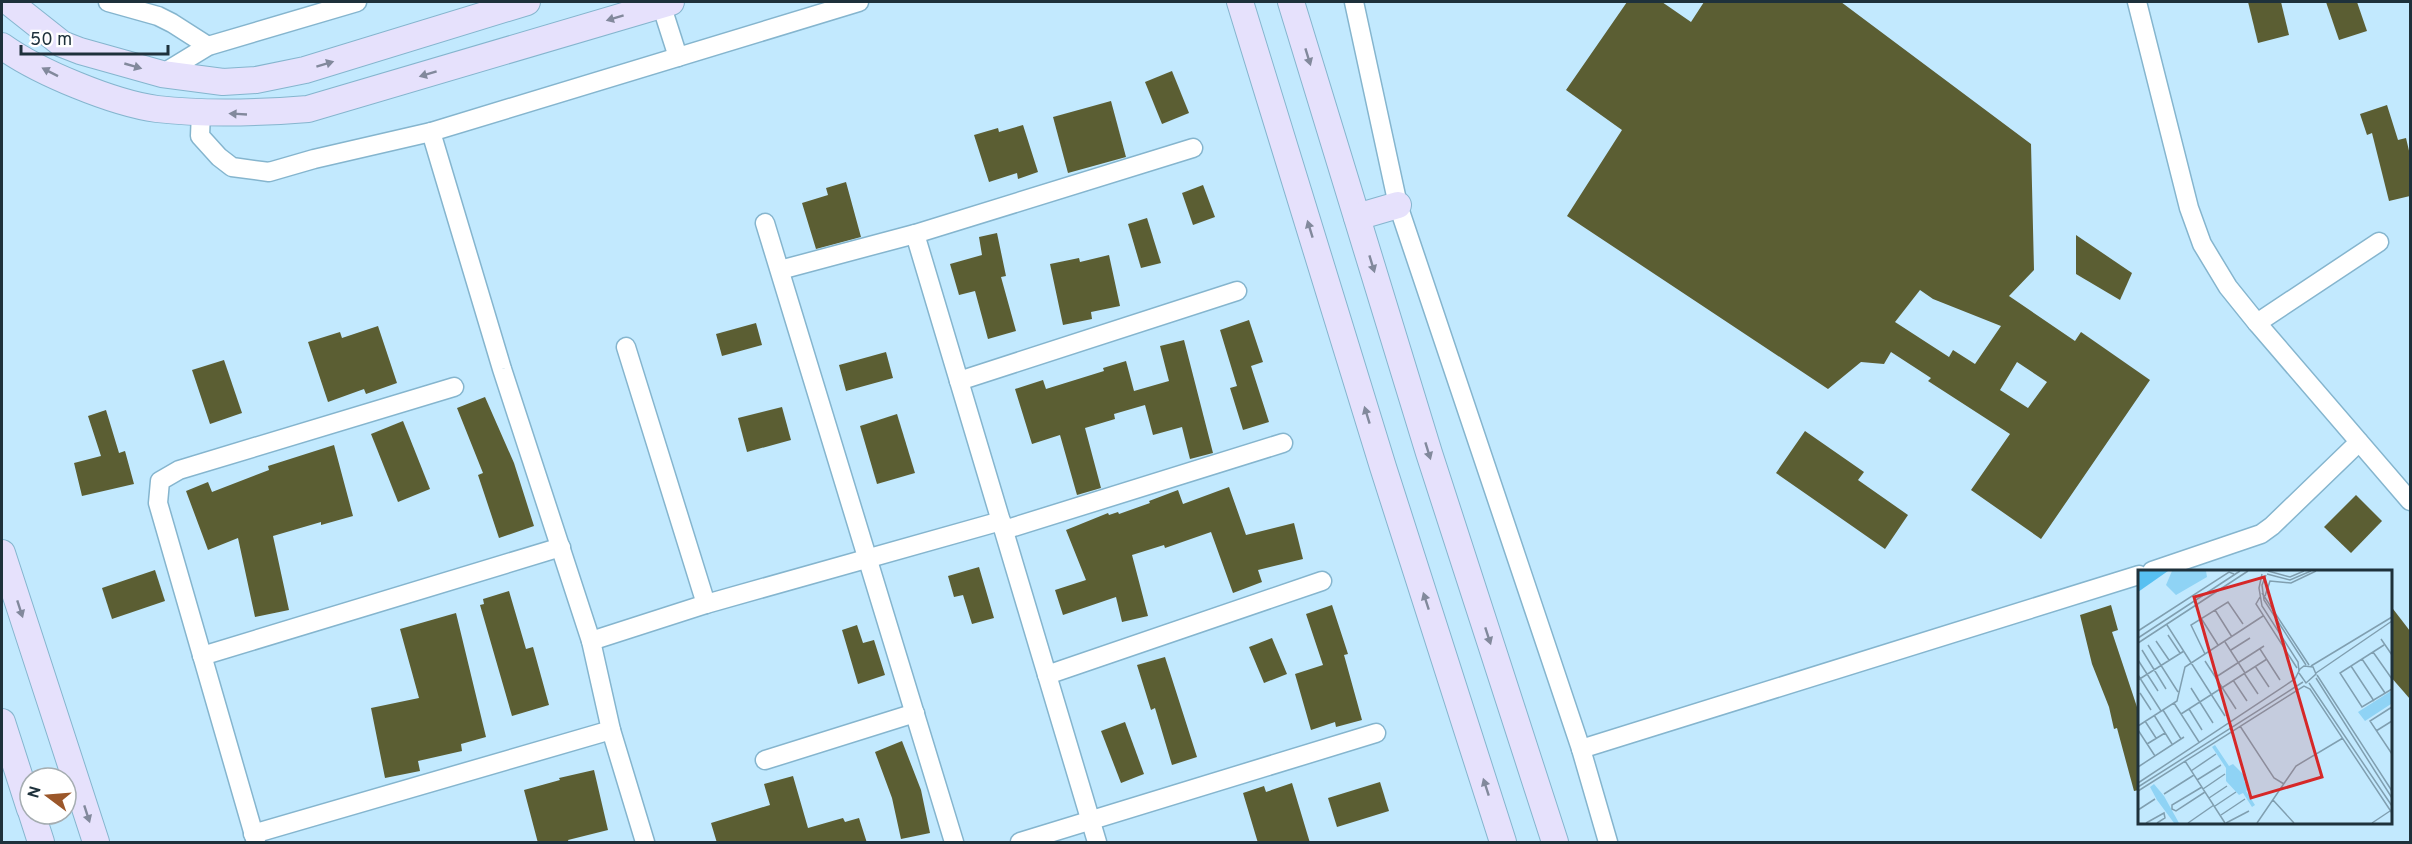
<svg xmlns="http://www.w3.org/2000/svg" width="2412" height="844" viewBox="0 0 2412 844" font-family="Overpass,sans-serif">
<rect width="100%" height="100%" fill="#c2e9fe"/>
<g fill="#5b5e33" fill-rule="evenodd">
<path d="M1627,2H1662L1691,22L1704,2H1841L2031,144L2034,270L2009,296L2075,341L2081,332L2150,380L2041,539L1971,490L2010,434L1928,381L1931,378L1891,352L1884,364L1861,362L1828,389L1567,216L1622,130L1566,90ZM1920,290L1933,299L2001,326L1975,364L1953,350L1949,357L1895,322ZM2017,362L2047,382L2028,408L2000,390Z"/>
<path d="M2248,2H2281L2289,35L2258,43Z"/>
<path d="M2326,2H2357L2367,31L2339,40Z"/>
<path d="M1172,71L1189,113L1162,124L1145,82Z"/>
<path d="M1111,101L1126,157L1068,173L1053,117Z"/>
<path d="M2387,105L2398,140L2406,138L2410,155V196L2389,201L2372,133L2367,135L2360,114Z"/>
<path d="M1023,125L1038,172L1018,179L1017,173L989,182L974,135L998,128L999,132Z"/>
<path d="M846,182L861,237L816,249L802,203L828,195L826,188Z"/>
<path d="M1203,185L1215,217L1193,225L1182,193Z"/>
<path d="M1147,218L1161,263L1141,268L1128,224Z"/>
<path d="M997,233L1006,276L1001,277L1016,331L988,339L975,291L959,295L950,264L982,255L979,237Z"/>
<path d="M2076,235L2132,273L2120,300L2076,274Z"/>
<path d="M1109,255L1120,306L1091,312L1092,319L1063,325L1050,264L1079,258L1080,262Z"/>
<path d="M1249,320L1263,362L1251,366L1269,422L1243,430L1230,388L1237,386L1220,330Z"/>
<path d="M756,323L762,345L722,356L716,334Z"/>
<path d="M378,326L397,383L366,394L364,389L328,402L308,342L340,332L342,338Z"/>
<path d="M1184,340L1213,453L1190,459L1182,427L1153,435L1145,405L1114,414L1115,419L1085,428L1101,488L1077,495L1060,435L1032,444L1015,389L1043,380L1046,389L1104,371L1103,368L1126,361L1134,391L1169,381L1160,346Z"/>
<path d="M886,352L893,378L846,391L839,365Z"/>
<path d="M224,360L242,413L210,424L192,370Z"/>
<path d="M485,397L514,463L534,526L499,538L478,475L483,473L457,408Z"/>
<path d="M782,407L791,440L747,452L738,418Z"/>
<path d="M106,410L119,453L125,451L134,484L82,496L74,463L101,456L88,416Z"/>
<path d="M897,414L915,473L877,484L860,426Z"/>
<path d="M403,421L430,489L398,502L371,434Z"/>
<path d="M1805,431L1864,472L1858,480L1908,515L1885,549L1776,473Z"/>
<path d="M334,445L353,516L321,525V522L273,536L289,610L255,617L238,538L208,550L186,491L208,482L212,492L269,470L268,466Z"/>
<path d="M1229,487L1246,535L1294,523L1303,559L1258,570L1262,582L1233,593L1211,532L1165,548L1164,545L1132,555L1148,616L1122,622L1116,597L1063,615L1055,590L1086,580L1066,530L1108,513L1109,515L1118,512L1119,514L1150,503L1149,501L1178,490L1183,504Z"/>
<path d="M2356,495L2382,521L2351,553L2324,527Z"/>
<path d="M979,567L994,618L972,624L963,595L954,597L948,576Z"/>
<path d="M155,570L165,601L112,619L102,588Z"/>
<path d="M509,591L526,649L533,647L549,705L512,716L480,605L484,604L483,599Z"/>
<path d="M1332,605L1348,654L1344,655L1362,720L1336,727L1335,722L1311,730L1295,674L1323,665L1306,614Z"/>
<path d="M2111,605L2118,630L2112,632L2139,713V790L2134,791L2117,728L2114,729L2109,707L2092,664L2080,615Z"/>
<path d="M2390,605L2410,631V699L2390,676Z"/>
<path d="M456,613L486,737L461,744L462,751L418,761L420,771L385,778L371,708L419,698L400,629Z"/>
<path d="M857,625L863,643L874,640L885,675L858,684L842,630Z"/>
<path d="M1272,638L1287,674L1264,683L1249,647Z"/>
<path d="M1165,657L1197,757L1172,765L1155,708L1151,710L1137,665Z"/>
<path d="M1125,722L1144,774L1121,783L1101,731Z"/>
<path d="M902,741L921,790L930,833L901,839L892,798L875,752Z"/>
<path d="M594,770L608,830L568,840L569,843H538L524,790L560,780L559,778Z"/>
<path d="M793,776L808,828L843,818L845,822L859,818L867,843H717L711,823L770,805L764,784Z"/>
<path d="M1380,782L1389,811L1337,827L1328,798Z"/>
<path d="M1292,783L1310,843H1258L1243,793L1264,786L1266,792Z"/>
</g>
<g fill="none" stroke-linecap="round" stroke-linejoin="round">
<defs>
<g id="street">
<path d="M108,2L158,16L172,23L208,46"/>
<path d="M1354,2L1398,205L1581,749L1608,842"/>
<path d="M2137,2L2189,208L2202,244L2228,287L2257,323L2410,501"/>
<path d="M661,4L678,57"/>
<path d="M162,74L208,46L357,2"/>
<path d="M201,112L200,136L219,157L232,167L269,172L314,159L431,132L859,2"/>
<path d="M431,132L502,369L591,641L611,730L645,842"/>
<path d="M765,223L954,842"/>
<path d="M915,234L1097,842"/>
<path d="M780,270L915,234L1193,148"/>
<path d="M2257,323L2379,242"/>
<path d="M626,347L706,604"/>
<path d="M959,381L1237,291"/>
<path d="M1004,530L1283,443"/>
<path d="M2152,571L2261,534L2272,526L2359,442"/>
<path d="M591,641L706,604L1001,521"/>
<path d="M202,656L561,547"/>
<path d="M1047,675L1322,581"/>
<path d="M1581,749L2139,575"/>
<path d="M765,760L915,713"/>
<path d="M253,834L611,730"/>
<path d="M256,842L158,503L160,481L179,470L454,387"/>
<path d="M1020,842L1376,733"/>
</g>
<g id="secondary">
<path d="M9,2L62,44L80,51L162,74L223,82L256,80L305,70L527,2"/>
<path d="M1240,2L1383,467L1503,842"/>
<path d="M1291,2L1429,453L1555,842"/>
<path d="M2,46C38,72 113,103 157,109C208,115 258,113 308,109L671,2"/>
<path d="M1357,217L1398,205"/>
<path d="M2,553L96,842"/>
<path d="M2,722L30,809"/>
<path d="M32,814L41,842"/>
</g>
</defs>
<use href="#street" stroke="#85b5ce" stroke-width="21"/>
<use href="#secondary" stroke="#85b5ce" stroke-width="28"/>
<use href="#street" stroke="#fff" stroke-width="18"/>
<use href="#secondary" stroke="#e6e1fc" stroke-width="26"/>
</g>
<defs><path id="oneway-solid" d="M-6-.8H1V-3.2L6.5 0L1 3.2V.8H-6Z" transform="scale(1.5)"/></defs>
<g fill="#82899c">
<use href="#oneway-solid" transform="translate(615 18) rotate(163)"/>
<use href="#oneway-solid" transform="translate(1308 57) rotate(73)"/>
<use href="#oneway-solid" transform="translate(325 64) rotate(-17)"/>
<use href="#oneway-solid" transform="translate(133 66) rotate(16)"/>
<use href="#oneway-solid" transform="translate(50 72) rotate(-153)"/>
<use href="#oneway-solid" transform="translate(428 74) rotate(163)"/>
<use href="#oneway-solid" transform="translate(238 114) rotate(-177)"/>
<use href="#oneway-solid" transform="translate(1310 229) rotate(-107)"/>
<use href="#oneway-solid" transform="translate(1372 264) rotate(73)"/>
<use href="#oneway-solid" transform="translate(1367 415) rotate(-107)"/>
<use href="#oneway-solid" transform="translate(1428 451) rotate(73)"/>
<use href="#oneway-solid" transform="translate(1426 601) rotate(-108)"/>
<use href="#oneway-solid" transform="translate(20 609) rotate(72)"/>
<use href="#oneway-solid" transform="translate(1488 636) rotate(72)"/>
<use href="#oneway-solid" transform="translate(1486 787) rotate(-108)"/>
<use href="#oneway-solid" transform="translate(87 814) rotate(72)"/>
</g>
<g transform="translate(2138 570)">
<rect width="254" height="254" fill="#c2e9fe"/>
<path d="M34,1H68L69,7L38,25L28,15ZM253,121V134L227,151L220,142ZM77,175L91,196L95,194L109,208L106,211L111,219L108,221L117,235L114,237L105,223L101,225L88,211V198L74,177ZM16,214L26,226L41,253H36L19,230L12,217Z" fill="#8fd3f5"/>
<path d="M0,1H30L0,22Z" fill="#57c0f1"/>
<path fill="none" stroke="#809fb0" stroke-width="1.5" d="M130,1L152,7L166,1M124,4L121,18L124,36L160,92L161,101M129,4L152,10L173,1M128,5L124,15L126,30L168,95M124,23L171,95M127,26L132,11L153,13L178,1M122,27L118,34L159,98M77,40L94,67M63,48L80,75M29,55L87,146M0,61L91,2L96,4M30,65L42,83M0,68L102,1M243,69L254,85M18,71L31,90M87,72L107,103M0,73L110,1M10,75L40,122M246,75L202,103L224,137L254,119M122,79L142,110M4,80L28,119M93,80L112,68M235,82L254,109M67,84L53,55L90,32L105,54M224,89L247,123M0,90L20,121M67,91L98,139M117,96L131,117M173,96L254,47M213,96L236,131M106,103L120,124M178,103L254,51M0,105L23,141M179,105L254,221M78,107L126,76M178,108L254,228M0,110L46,81M95,110L109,131M171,113L254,236M53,118L75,153M2,123L13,140M36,133L61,172M254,137L232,151L254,184M51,139L64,160M25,140L43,169M43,144L129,89M16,145L34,174M7,151L18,168M0,156L39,131L47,97L125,46M102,156L136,208L146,214M0,160L17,186M238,161L254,151M9,174L27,163M47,191L87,253M0,197L46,167M53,201L78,184M59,210L83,195M0,213L157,109L162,99L166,96L175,97L178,104L168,113L161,103M0,217L165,112M64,217L34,235V239L38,241L67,222M65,219L87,204M0,221L166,116L172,119L254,243M26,224L56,205M71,228L89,216M135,230L156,253M77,236L98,222M0,240L17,229M83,245L107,229M8,253L26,243L27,248L19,253M50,253L76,235M88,253L111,241M119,253L158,196L205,168M234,253L252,241"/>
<path fill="#d62828" fill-opacity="0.15" stroke="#d62828" stroke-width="3" d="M126,7L184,207L113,228L56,27Z"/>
<rect width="254" height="254" fill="none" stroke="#1e313b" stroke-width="3"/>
</g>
<rect width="2412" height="844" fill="none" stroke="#1e313b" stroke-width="6"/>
<g transform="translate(48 796) rotate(286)"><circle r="28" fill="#ffffff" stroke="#a5adb1" stroke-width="1.5"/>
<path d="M0-4.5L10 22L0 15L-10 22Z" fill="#9b572a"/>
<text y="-9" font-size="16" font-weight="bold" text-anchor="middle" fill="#1e313b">N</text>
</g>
<path d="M21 45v9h147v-9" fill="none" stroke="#1e313b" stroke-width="3"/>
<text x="30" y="45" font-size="18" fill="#1e313b" stroke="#ffffff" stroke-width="4.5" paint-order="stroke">50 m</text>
</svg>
